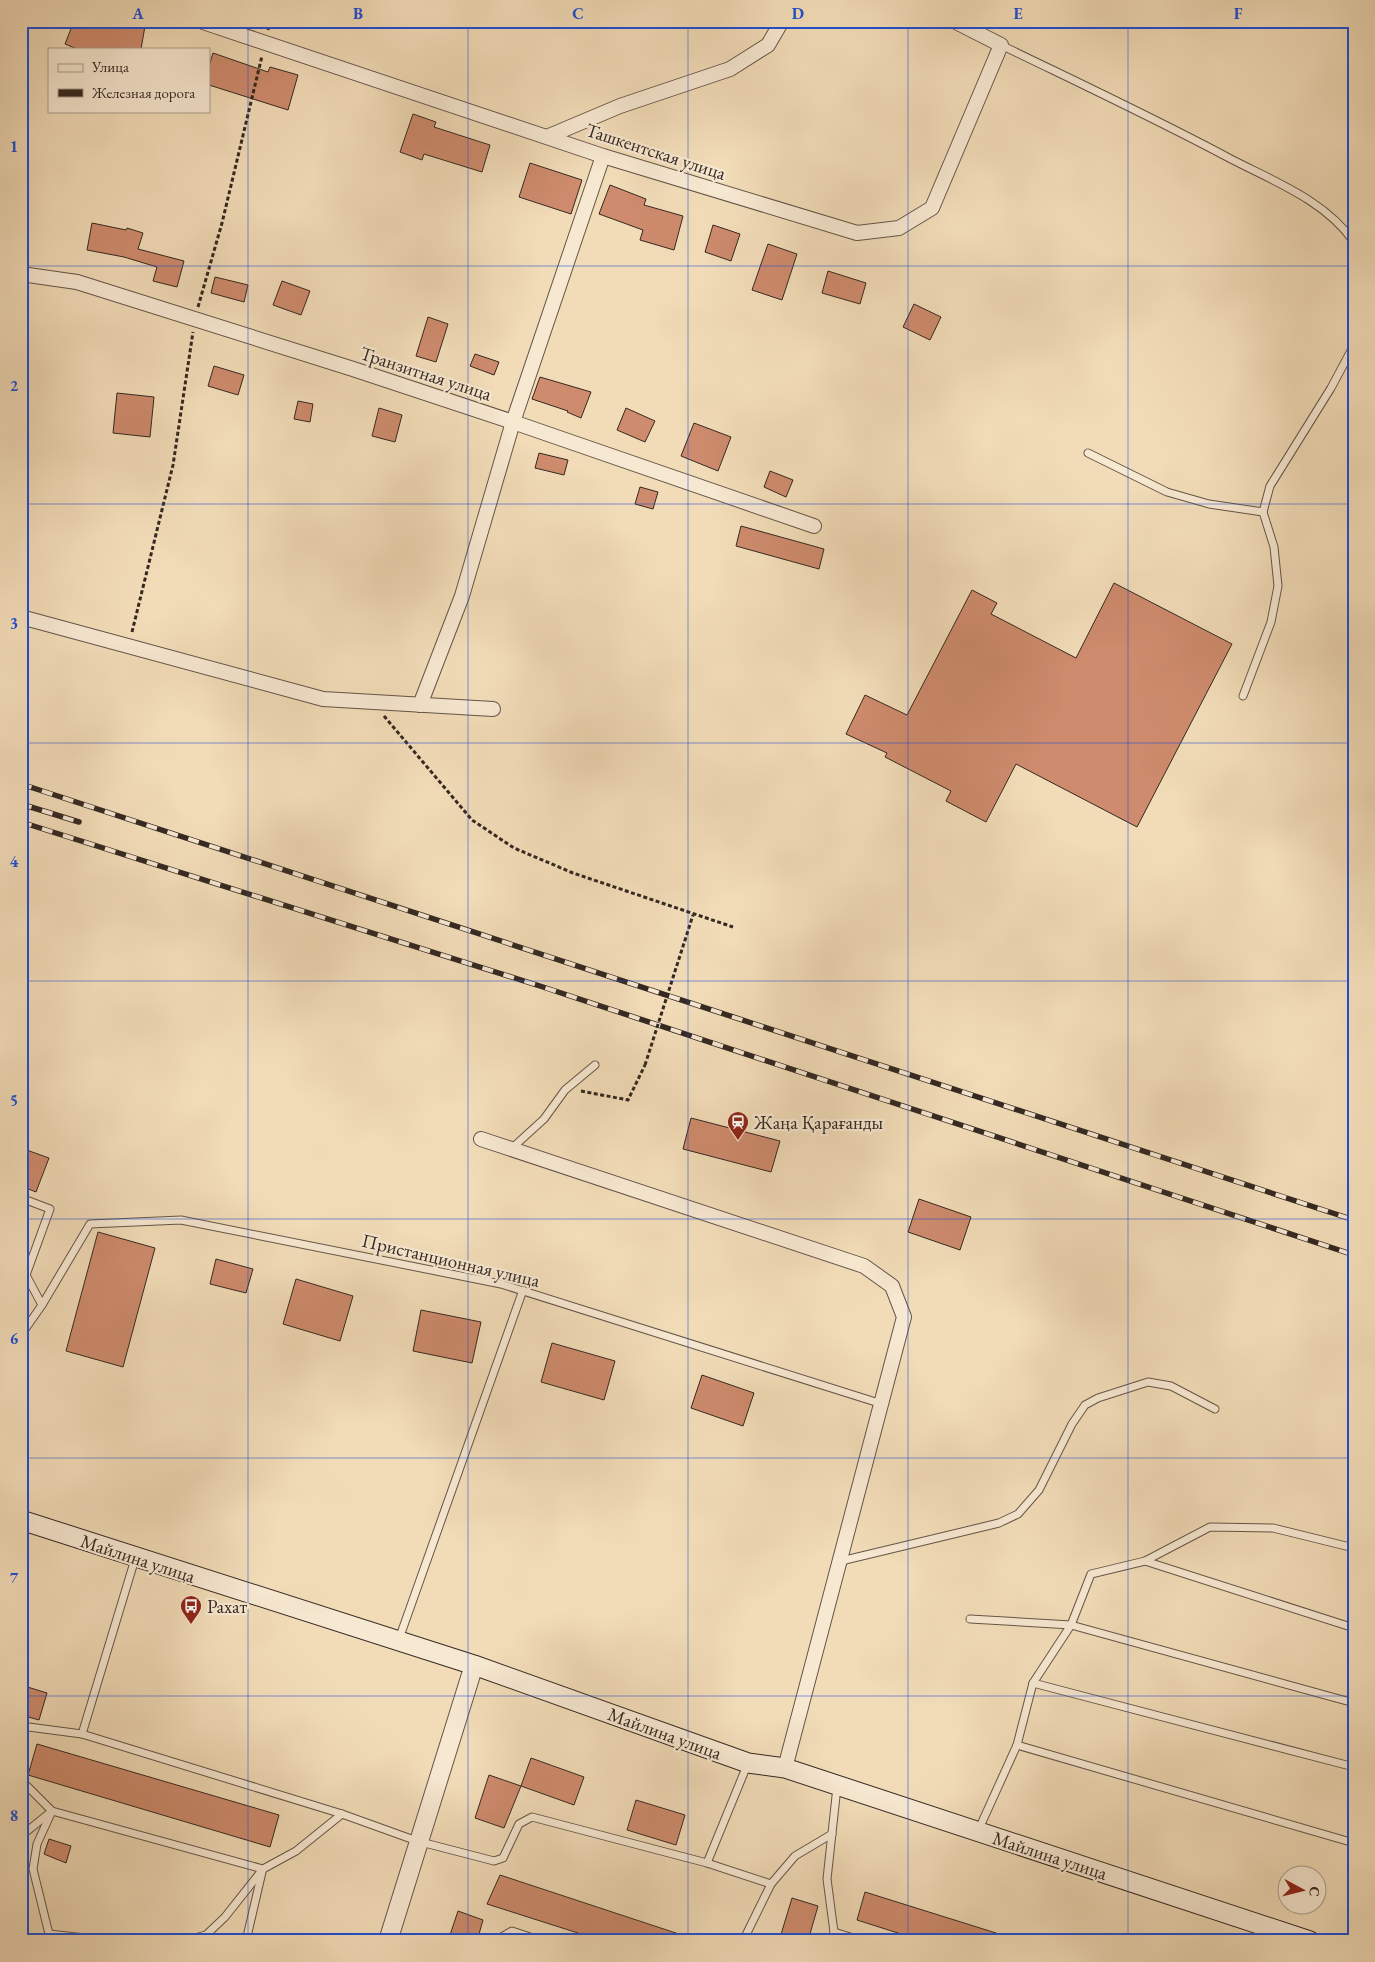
<svg xmlns="http://www.w3.org/2000/svg" width="1375" height="1962" viewBox="0 0 1375 1962" font-family="'EB Garamond',serif">
<style>
.building{fill:#ce8b6d;stroke:#342821}
.lines{fill:none;stroke-linecap:round;stroke-linejoin:round}
.service-casing{stroke:#645547;stroke-width:9}
.minor-casing{stroke:#645547;stroke-width:16}
.tertiary-casing{stroke:#645547;stroke-width:20}
.secondary-casing{stroke:#342821;stroke-width:21}
.path{stroke:#342821;stroke-width:3;stroke-dasharray:4 2.5;stroke-linecap:butt}
.service{stroke:#f7e8d1;stroke-width:7}
.minor{stroke:#f7e8d1;stroke-width:14}
.tertiary{stroke:#f7e8d1;stroke-width:18}
.secondary{stroke:#f7e8d1;stroke-width:19}
.rail-casing{stroke:#342821;stroke-width:5.5}
.rail{stroke:#f7e8d1;stroke-width:4;stroke-dasharray:11;stroke-linecap:butt}
.path-bridge{stroke:#342821;stroke-width:3;stroke-dasharray:4 2.5;stroke-linecap:butt}
.grid{fill:none;stroke:#1d4ed8;stroke-width:1;stroke-opacity:0.55}
.labels{text-anchor:middle;stroke-width:4.5;stroke-linejoin:round;paint-order:stroke}
.street-label{font-size:19px;fill:#342821;stroke:#f7e8d1}
.poi-label{font-size:19px;fill:#342821;stroke:#f7e8d1;text-anchor:start}
.neatline{fill:none;stroke:#1d4ed8;stroke-width:2}
.grid-label{font-size:16px;text-anchor:middle;font-weight:bold;fill:#1d4ed8}
</style>
<rect width="100%" height="100%" fill="#f2dcb8"/>
<filter id="stains"><feTurbulence type="fractalNoise" baseFrequency=".004" numOctaves="4"/><feColorMatrix values="0 0 0 0 .2 0 0 0 0 .09 0 0 0 0 .02 0 0 0 .5 -.17"/></filter>
<radialGradient id="worn" r=".72"><stop offset=".6" stop-color="#630" stop-opacity="0"/><stop offset="1" stop-color="#630" stop-opacity=".3"/></radialGradient>
<g class="building">
<polygon points="74,21 118,21 145,26 141,49 77,49 65,44"/>
<polygon points="213,53 268,72 270,67 298,75 288,110 209,85 209,66"/>
<polygon points="413,114 436,122 434,127 490,145 482,172 424,154 422,160 400,152"/>
<polygon points="530,163 582,180 571,214 519,197"/>
<polygon points="610,185 646,199 644,205 683,216 674,250 640,240 643,230 599,214"/>
<polygon points="92,223 126,230 127,228 143,233 138,249 184,261 177,287 153,281 157,267 124,257 87,250"/>
<polygon points="713,225 740,234 731,261 705,252"/>
<polygon points="768,244 797,254 782,300 752,290"/>
<polygon points="828,271 866,283 860,304 822,293"/>
<polygon points="215,277 248,285 244,302 211,293"/>
<polygon points="282,281 310,291 301,315 273,305"/>
<polygon points="914,304 941,317 930,340 903,327"/>
<polygon points="428,317 448,324 436,362 416,356"/>
<polygon points="475,354 499,362 494,375 470,366"/>
<polygon points="214,366 244,375 238,395 208,386"/>
<polygon points="540,377 591,392 581,418 567,412 568,411 532,399"/>
<polygon points="117,393 154,397 150,437 113,433"/>
<polygon points="298,401 313,404 310,422 294,419"/>
<polygon points="379,408 402,415 395,442 372,436"/>
<polygon points="626,408 655,421 645,442 617,430"/>
<polygon points="694,423 731,437 718,471 681,456"/>
<polygon points="539,453 568,460 564,475 535,468"/>
<polygon points="770,471 793,480 786,497 764,487"/>
<polygon points="640,487 658,492 653,509 635,504"/>
<polygon points="741,526 824,549 819,569 736,546"/>
<polygon points="1114,583 1232,644 1137,827 1016,764 986,822 946,801 951,791 885,757 887,753 846,734 865,695 907,715 972,590 997,603 991,614 1076,658"/>
<polygon points="691,1118 780,1141 771,1172 683,1149"/>
<polygon points="21,1148 49,1158 36,1192 21,1186"/>
<polygon points="919,1199 971,1217 960,1250 908,1232"/>
<polygon points="98,1232 155,1248 123,1367 66,1351"/>
<polygon points="216,1259 253,1269 246,1293 210,1284"/>
<polygon points="296,1279 353,1296 340,1341 283,1324"/>
<polygon points="421,1310 481,1322 472,1363 413,1351"/>
<polygon points="552,1343 615,1361 604,1400 541,1382"/>
<polygon points="702,1375 754,1393 743,1426 691,1408"/>
<polygon points="21,1685 47,1693 39,1720 21,1715"/>
<polygon points="37,1744 279,1815 270,1847 28,1775"/>
<polygon points="531,1758 584,1777 574,1805 521,1786"/>
<polygon points="489,1775 521,1786 504,1828 475,1818"/>
<polygon points="636,1800 685,1815 676,1845 627,1830"/>
<polygon points="49,1839 71,1846 66,1863 44,1854"/>
<polygon points="500,1875 691,1938 691,1941 603,1941 487,1904"/>
<polygon points="865,1892 1012,1938 1011,1941 923,1941 857,1920"/>
<polygon points="792,1898 818,1906 808,1941 779,1941"/>
<polygon points="458,1911 483,1920 477,1941 448,1941"/>
</g>
<g class="lines">
<g class="service-casing">
<g id="service">
<path d="M1001,45C1077,82 1154,118 1229,158C1273,181 1325,200 1354,242"/>
<polyline points="1088,453 1167,492 1209,504 1263,512"/>
<polyline points="1243,696 1271,622 1278,586 1274,547 1263,512 1270,486 1331,388 1354,345"/>
<polyline points="511,1149 544,1119 565,1090 595,1065"/>
<polyline points="21,1198 50,1209 26,1275"/>
<polyline points="23,1274 26,1275 42,1305"/>
<polyline points="21,1335 42,1305 90,1224 181,1220 501,1284 882,1404"/>
<polyline points="135,1559 82,1734 342,1814 417,1841 494,1861 503,1858 519,1824 532,1817 707,1863 771,1884"/>
<polyline points="841,1561 999,1523 1018,1514 1039,1490 1072,1424 1085,1405 1098,1398 1148,1382 1171,1386 1215,1409"/>
<polyline points="1145,1561 1354,1628"/>
<polyline points="970,1619 1071,1625 1354,1703"/>
<polyline points="399,1639 523,1290"/>
<polyline points="1033,1683 1354,1767"/>
<polyline points="21,1726 82,1734"/>
<polyline points="21,1735 23,1726"/>
<polyline points="1017,1745 1354,1843"/>
<polyline points="21,1780 52,1811 37,1844 33,1869 49,1934 47,1941"/>
<polyline points="978,1831 1017,1745 1033,1683 1071,1625 1091,1574 1145,1561 1210,1527 1273,1528 1354,1548"/>
<polyline points="21,1836 52,1811 263,1869 296,1851 342,1814"/>
<polyline points="707,1863 748,1763"/>
<polyline points="834,1932 863,1941"/>
<polyline points="49,1934 112,1941"/>
<polyline points="183,1941 206,1935 225,1917 263,1869"/>
<polyline points="246,1941 262,1872"/>
<polyline points="495,1941 512,1931 542,1941"/>
<polyline points="743,1941 771,1884 795,1856 832,1834"/>
<polyline points="832,1941 834,1932 827,1879 837,1787"/>
</g>
</g>
<g class="minor-casing">
<g id="minor">
<polyline points="200,21 603,156 857,233 899,228 932,208 1001,45 954,21"/>
<polyline points="549,136 620,106 730,69 768,45 782,21"/>
<polyline points="21,274 77,282 353,369 513,422 814,526"/>
<polyline points="21,617 323,699 493,709"/>
<polyline points="420,705 462,596 513,422 603,156"/>
<polyline points="481,1139 864,1266 892,1286 904,1317 785,1768"/>
</g>
</g>
<g class="tertiary-casing">
<polyline id="tertiary" points="388,1941 474,1665"/>
</g>
<g class="secondary-casing">
<polyline id="secondary" points="21,1520 474,1665 748,1763 785,1768 1310,1941"/>
</g>
<g class="path">
<polyline points="268,30 270,21"/>
<polyline points="198,307 222,223 262,56"/>
<polyline points="132,632 173,465 193,332"/>
<polyline points="384,716 472,820 514,848 573,873 733,927"/>
<polyline points="581,1091 628,1100 645,1065"/>
</g>
<use href="#service" class="service"/>
<use href="#minor" class="minor"/>
<use href="#tertiary" class="tertiary"/>
<use href="#secondary" class="secondary"/>
<g class="rail-casing">
<g id="rail">
<polyline points="21,784 1354,1220"/>
<polyline points="21,804 79,822"/>
<polyline points="21,822 543,987 1354,1255"/>
</g>
</g>
<use href="#rail" class="rail"/>
<polyline class="path-bridge" points="645,1065 693,915"/>
</g>
<path class="grid" d="M248,21V1941M468,21V1941M688,21V1941M908,21V1941M1128,21V1941M21,266H1354M21,504H1354M21,743H1354M21,981H1354M21,1219H1354M21,1458H1354M21,1696H1354"/>
<defs>
<g id="station-pin" transform="scale(1.125)"><path d="M0 17L-7.5 6A9.5 9.5 0 1 1 7.5 6Z" fill="#8f2418" stroke="#f7e8d1"/><path d="M-3-6H3Q5-6 5-4V2Q5 4 3 4L4.5 6H3L1.5 4h-3L-3 6H-4.5L-3 4Q-5 4-5 2V-4Q-5-6-3-6ZM-3.5-4v3h7v-3ZM-3.5 1v1.5H-2V1ZM2 1v1.5H3.5V1Z" fill="#fff"/></g>
<g id="bus-pin" transform="scale(1.125)"><path d="M0 17L-7.5 6A9.5 9.5 0 1 1 7.5 6Z" fill="#8f2418" stroke="#f7e8d1"/><path d="M-5-6H5V4H4V6H2V4H-2V6H-4V4H-5ZM-3.5-4V0h7V-4ZM-3.5 1.2v1.5H-2V1.2ZM2 1.2v1.5H3.5V1.2Z" fill="#fff"/></g>
</defs>
<g fill-rule="evenodd">
<use href="#station-pin" x="738" y="1122"/>
<use href="#bus-pin" x="191" y="1606"/>
</g>
<g class="labels">
<g class="street-label">
<text transform="translate(656 151) rotate(18)" y="7">Ташкентская улица</text>
<text transform="translate(426 373) rotate(18)" y="7">Транзитная улица</text>
<text transform="translate(451 1260) rotate(13)" y="7">Пристанционная улица</text>
<text transform="translate(138 1558) rotate(18)" y="7">Майлина улица</text>
<text transform="translate(665 1733) rotate(20)" y="7">Майлина улица</text>
<text transform="translate(1050 1855) rotate(18)" y="7">Майлина улица</text>
</g>
<g class="poi-label">
<text x="754" y="1129">Жаңа Қарағанды</text>
<text x="207" y="1613">Рахат</text>
</g>
</g>
<rect width="1375" height="1962" fill="none" stroke="#f2dcb8" stroke-width="55"/>
<rect x="48" y="48" width="162" height="65" fill="#f7e8d1" stroke="#a99b8b"/>
<rect x="58" y="64" width="25" height="8" fill="#f7e8d1" stroke="#a99b8b"/>
<text x="92" y="72" font-size="15" fill="#342821">Улица</text>
<rect x="58" y="89" width="25" height="8" fill="#342821" stroke="#a99b8b"/>
<text x="92" y="98" font-size="15" fill="#342821">Железная дорога</text>
<g transform="translate(1302 1890) rotate(97)"><circle r="24" fill="#f7e8d1" stroke="#a99b8b"/>
<path d="M0-4L9 19L0 12L-9 19Z" fill="#8f2418"/>
<text y="-8" font-size="14" font-weight="bold" text-anchor="middle" fill="#342821">С</text>
</g>
<rect x="28" y="28" width="1320" height="1906" class="neatline"/>
<g class="grid-label">
<text x="138" y="19">A</text>
<text x="358" y="19">B</text>
<text x="578" y="19">C</text>
<text x="798" y="19">D</text>
<text x="1018" y="19">E</text>
<text x="1238" y="19">F</text>
<text x="14" y="152">1</text>
<text x="14" y="391">2</text>
<text x="14" y="629">3</text>
<text x="14" y="867">4</text>
<text x="14" y="1106">5</text>
<text x="14" y="1344">6</text>
<text x="14" y="1583">7</text>
<text x="14" y="1821">8</text>
</g>
<rect width="100%" height="100%" filter="url(#stains)"/>
<rect width="100%" height="100%" fill="url(#worn)"/>
</svg>
